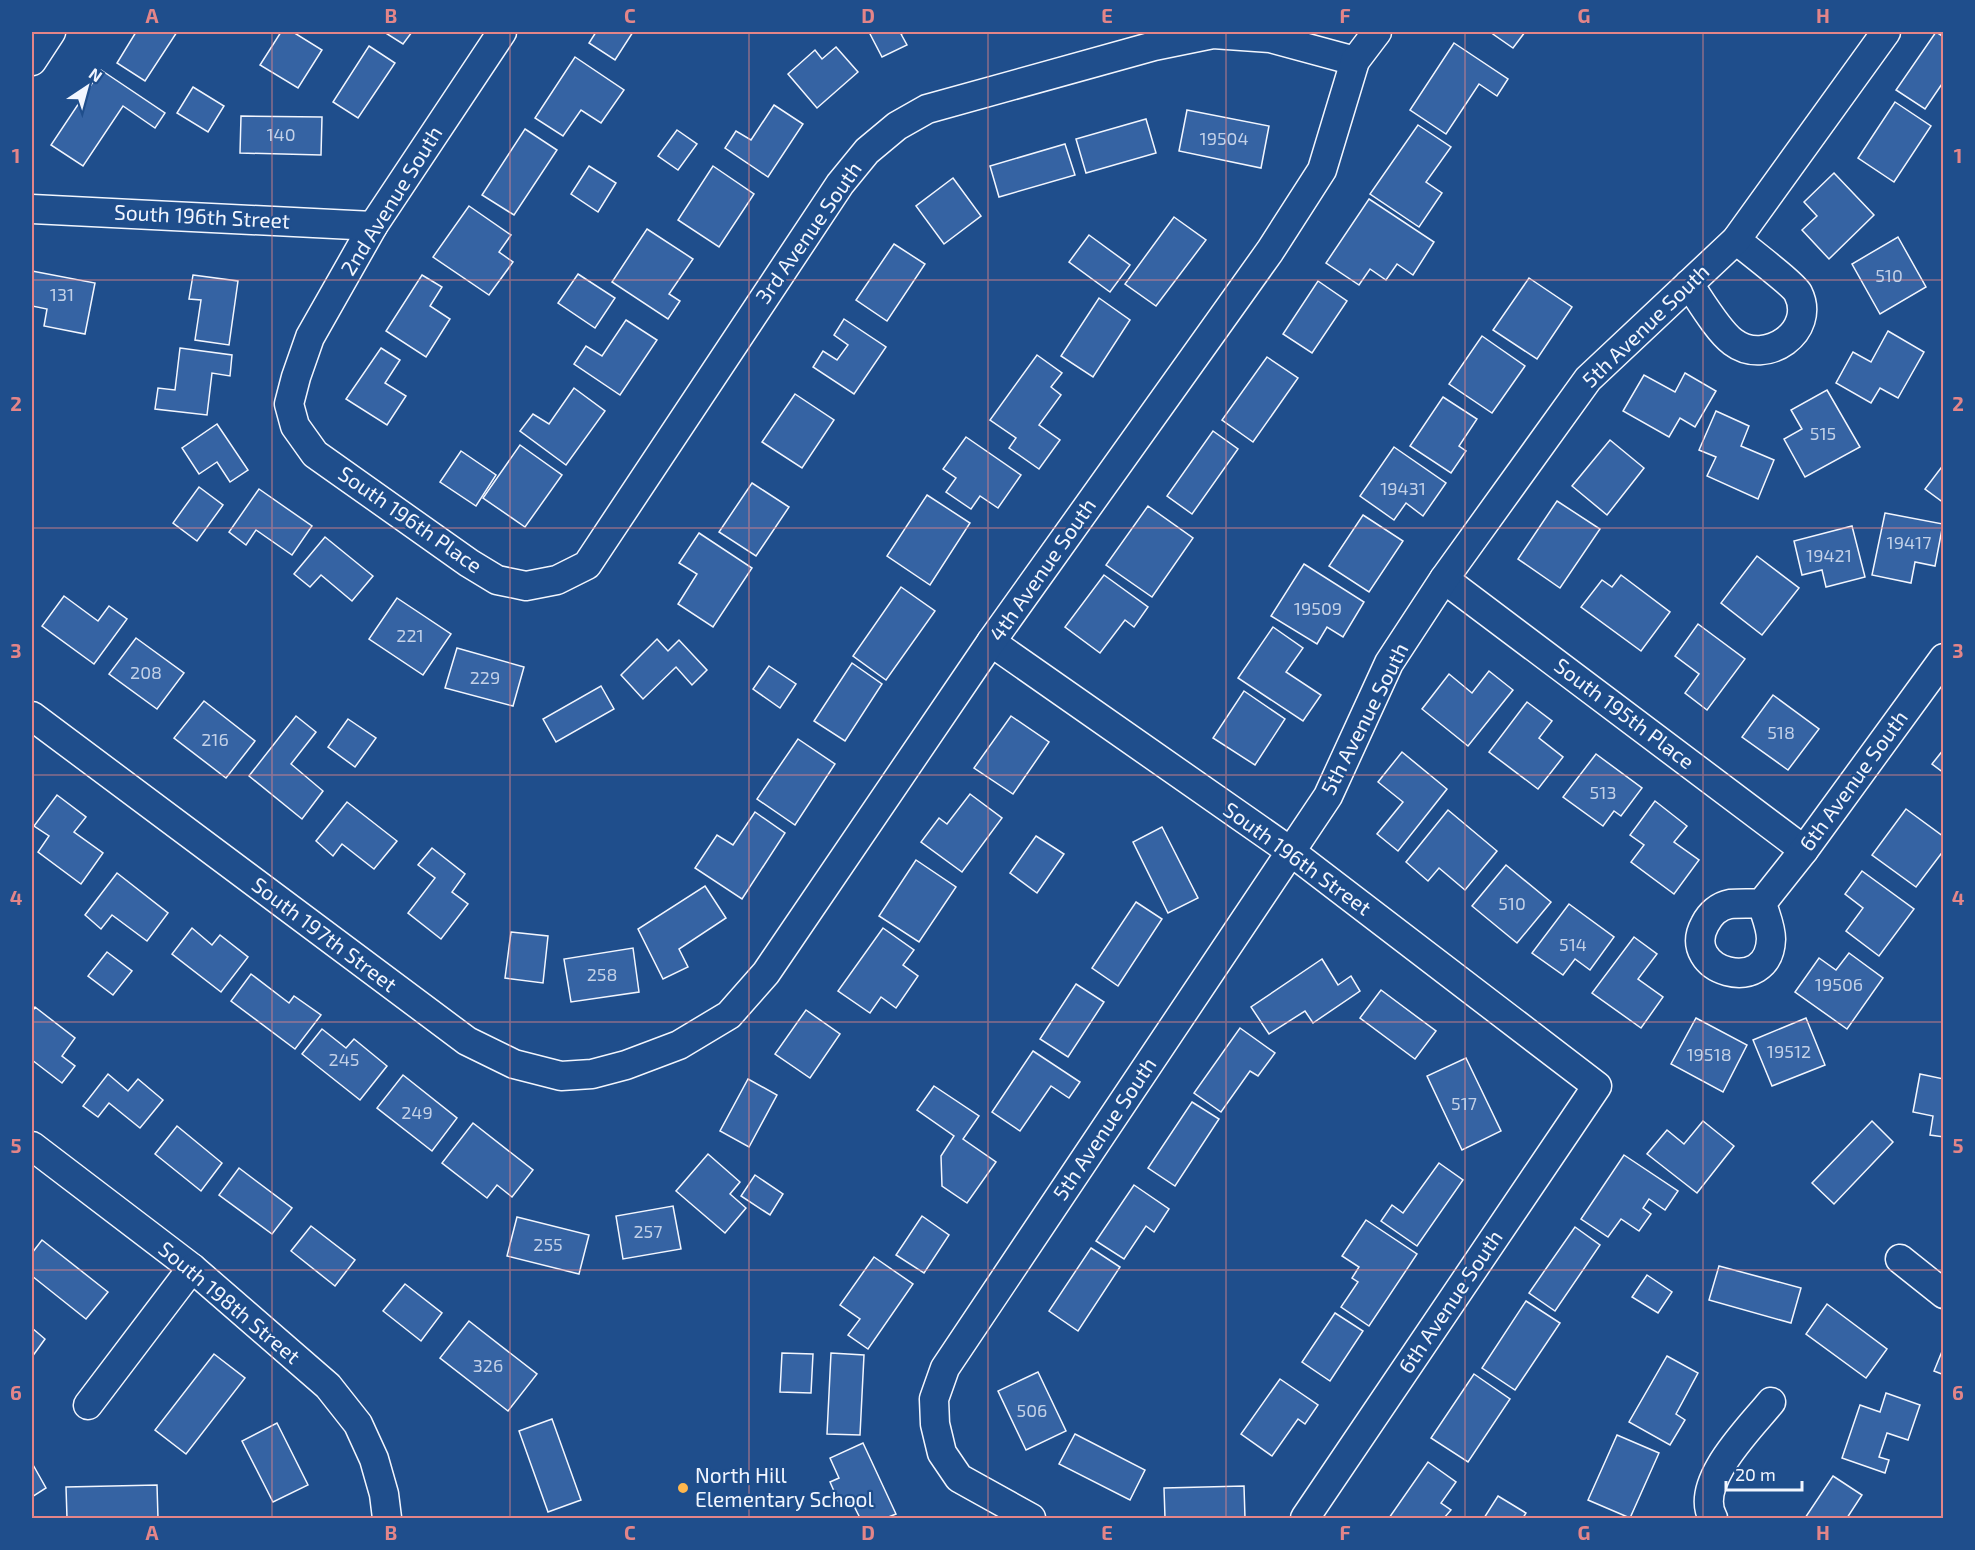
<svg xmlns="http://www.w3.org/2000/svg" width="1975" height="1550" viewBox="0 0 1975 1550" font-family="'Exo 2',sans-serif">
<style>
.building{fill:#3563a3;stroke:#f2f6ff;stroke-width:1.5}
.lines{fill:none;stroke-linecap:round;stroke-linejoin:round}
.minor-casing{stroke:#f2f6ff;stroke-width:31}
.minor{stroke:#1f4e8c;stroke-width:28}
.grid{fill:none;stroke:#e38589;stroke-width:1.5;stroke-opacity:0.55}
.poi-dot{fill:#ffb74d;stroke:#1f4e8c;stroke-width:2}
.labels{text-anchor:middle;stroke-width:4.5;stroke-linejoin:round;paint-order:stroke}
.number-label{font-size:18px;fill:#c3d1e8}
.street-label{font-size:21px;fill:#f2f6ff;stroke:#1f4e8c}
.poi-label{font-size:21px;fill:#f2f6ff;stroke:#1f4e8c;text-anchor:start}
.neatline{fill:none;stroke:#e38589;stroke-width:2}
.grid-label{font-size:20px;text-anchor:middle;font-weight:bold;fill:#e38589}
</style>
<rect width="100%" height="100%" fill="#1f4e8c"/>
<g class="building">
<polygon points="136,32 177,32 145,81 117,63"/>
<polygon points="281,32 293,32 322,50 298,88 260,65"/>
<polygon points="384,32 412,32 403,44"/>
<polygon points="596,32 633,32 615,60 589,43"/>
<polygon points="869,32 906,32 901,34 907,45 882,57"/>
<polygon points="1490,32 1525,32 1513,48"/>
<polygon points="1936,32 1944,37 1944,81 1925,109 1896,90"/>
<polygon points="1454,43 1508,79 1497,96 1479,84 1446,134 1410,110"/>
<polygon points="369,46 395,63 358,118 333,102"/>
<polygon points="836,47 858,72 817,108 788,74 815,50 822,59"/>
<polygon points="575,57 624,90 601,123 581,110 563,136 535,118"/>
<polygon points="101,70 165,113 155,128 123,106 83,166 51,145"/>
<polygon points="193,87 224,106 208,132 177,113"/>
<polygon points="1895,102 1931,126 1894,182 1858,158"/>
<polygon points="774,105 803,124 768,177 725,148 736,131 751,140"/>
<polygon points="1187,110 1269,126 1261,168 1179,151"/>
<polygon points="241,116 322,117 321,155 240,153"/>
<polygon points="1146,119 1156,153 1086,173 1076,139"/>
<polygon points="1418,125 1451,147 1426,182 1442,193 1419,227 1370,194"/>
<polygon points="525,129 557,150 514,215 482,195"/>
<polygon points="677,130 697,144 678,170 658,156"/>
<polygon points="1065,144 1075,175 999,197 990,166"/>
<polygon points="589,166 616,183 598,212 571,194"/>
<polygon points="713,166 754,194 719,247 678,220"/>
<polygon points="1834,173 1874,215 1829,259 1802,230 1817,216 1804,202"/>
<polygon points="953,178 981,216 944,244 916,206"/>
<polygon points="1369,199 1434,242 1413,275 1397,264 1386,280 1370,269 1359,285 1326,263"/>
<polygon points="469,206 511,235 499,252 513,262 489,295 433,257"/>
<polygon points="1174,217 1206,240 1156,306 1125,284"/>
<polygon points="647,229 693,259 669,294 680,301 668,319 612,282"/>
<polygon points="1089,235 1130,265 1110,292 1069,262"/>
<polygon points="1898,237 1926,287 1880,314 1852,264"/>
<polygon points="894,244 925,264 887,321 856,300"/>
<polygon points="32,271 95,283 85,334 44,326 47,309 32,306"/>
<polygon points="578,274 615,298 595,328 558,303"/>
<polygon points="193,275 238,281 229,345 195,340 201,300 189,299"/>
<polygon points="422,275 442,287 430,306 450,319 426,357 386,331"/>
<polygon points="1529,278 1572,307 1537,359 1493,330"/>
<polygon points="1318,281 1347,301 1312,353 1283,334"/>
<polygon points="1099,298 1130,320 1093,377 1061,356"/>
<polygon points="844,319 886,347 854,394 813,367 823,351 837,360 848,345 834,335"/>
<polygon points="626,320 657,340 620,395 574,364 586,346 602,356"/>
<polygon points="1888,331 1924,352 1898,398 1880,388 1871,403 1836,383 1853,352 1871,362"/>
<polygon points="1482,336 1525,366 1492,413 1449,384"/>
<polygon points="180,348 232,355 230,376 212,373 207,415 155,409 158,388 175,390"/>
<polygon points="381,348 400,360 385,383 406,396 387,425 346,399"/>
<polygon points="1037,355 1062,373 1051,387 1061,395 1039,425 1060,440 1039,469 1009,448 1016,438 990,420"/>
<polygon points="1267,357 1298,378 1253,442 1222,420"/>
<polygon points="1685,373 1716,391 1695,427 1680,418 1669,437 1623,411 1644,375 1675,392"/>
<polygon points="574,388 605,411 566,465 520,431 533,414 549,424"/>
<polygon points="1827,390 1860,447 1805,477 1784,439 1802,429 1791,410"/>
<polygon points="795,394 834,420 802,468 762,442"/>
<polygon points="1443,397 1477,419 1459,446 1466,451 1451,473 1410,446"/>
<polygon points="1716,411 1749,426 1741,446 1774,460 1758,499 1707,476 1716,457 1699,450"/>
<polygon points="217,424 248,470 230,482 217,462 199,474 182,448"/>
<polygon points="1213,431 1238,449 1192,514 1167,496"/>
<polygon points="966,437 1021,475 998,508 980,496 971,509 946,492 956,478 943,469"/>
<polygon points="1610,440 1644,468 1607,515 1572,486"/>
<polygon points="520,445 562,475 525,527 483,498"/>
<polygon points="1394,447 1446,483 1423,516 1406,503 1394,520 1360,496"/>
<polygon points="461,451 496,475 476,506 440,482"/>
<polygon points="1944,464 1944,503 1925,489"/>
<polygon points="752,483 789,507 756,556 719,532"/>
<polygon points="199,487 223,505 197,541 173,523"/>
<polygon points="259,489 312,526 292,555 256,530 246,545 229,532"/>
<polygon points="927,495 970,523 930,585 887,556"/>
<polygon points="1557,501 1600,529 1560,588 1518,559"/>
<polygon points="1148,506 1193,538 1152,597 1106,565"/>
<polygon points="1885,513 1943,524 1935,566 1915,562 1911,583 1872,575"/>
<polygon points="1363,515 1403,541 1369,592 1329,566"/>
<polygon points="1852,526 1865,577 1826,587 1822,570 1802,575 1794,541"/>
<polygon points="699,533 752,568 713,627 678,604 697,574 679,563"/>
<polygon points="325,537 373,576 352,601 321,575 310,587 294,574"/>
<polygon points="1757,556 1799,588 1762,635 1721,603"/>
<polygon points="1304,564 1364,602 1343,637 1327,627 1317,644 1271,616"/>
<polygon points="1104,575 1148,607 1134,627 1125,620 1100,653 1065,627"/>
<polygon points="1621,575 1670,612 1641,651 1581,607 1602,580 1612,587"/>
<polygon points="901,587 935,611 886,680 853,656"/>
<polygon points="64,596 98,621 109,606 127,619 94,664 42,626"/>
<polygon points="397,598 451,634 423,675 369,639"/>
<polygon points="1698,624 1745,659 1707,710 1685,693 1699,674 1675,656"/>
<polygon points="1273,627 1303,648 1286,672 1321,695 1303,721 1238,678"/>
<polygon points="136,638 184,673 157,709 109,674"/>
<polygon points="657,639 668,651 679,640 707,670 692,685 676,667 643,699 621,675"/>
<polygon points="457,648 524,667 513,706 445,688"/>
<polygon points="852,663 882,684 845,741 814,721"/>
<polygon points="769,666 796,684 780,708 753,689"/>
<polygon points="1489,671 1513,690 1468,746 1422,709 1449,674 1472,693"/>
<polygon points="601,686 614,709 556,742 543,719"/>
<polygon points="1244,691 1285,719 1255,765 1213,738"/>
<polygon points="1773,695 1819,729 1788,770 1742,737"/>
<polygon points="204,701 255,741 226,778 174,738"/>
<polygon points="1527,702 1552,721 1539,738 1563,757 1538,789 1489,752"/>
<polygon points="296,716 316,732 291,764 323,791 302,819 249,776"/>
<polygon points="1011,716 1049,742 1013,794 974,768"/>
<polygon points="348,719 376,738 355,767 328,747"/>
<polygon points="798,739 835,764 795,825 757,799"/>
<polygon points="1944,749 1944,773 1932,764"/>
<polygon points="1402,752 1447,789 1398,851 1377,834 1403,802 1378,782"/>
<polygon points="1596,754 1642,788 1621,816 1614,811 1603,826 1563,797"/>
<polygon points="970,794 1002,818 962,872 921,842 939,818 947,824"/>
<polygon points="57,795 86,817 74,832 103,853 81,884 38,852 49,836 34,826"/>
<polygon points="1655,801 1687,826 1674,842 1699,860 1674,894 1631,862 1644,845 1630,835"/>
<polygon points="347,802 397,841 374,869 342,844 333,856 316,841"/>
<polygon points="1906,809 1944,837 1944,850 1916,887 1872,855"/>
<polygon points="1448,810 1497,851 1465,890 1439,868 1428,881 1406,862"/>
<polygon points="755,812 785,833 742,899 695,868 717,835 733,845"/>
<polygon points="1162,827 1198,898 1168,913 1133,842"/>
<polygon points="1036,836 1064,854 1037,893 1010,873"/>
<polygon points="432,848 465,874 452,892 468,904 441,939 408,913 435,878 418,865"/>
<polygon points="916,860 956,887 919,942 879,916"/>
<polygon points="1506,865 1551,902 1517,943 1472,906"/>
<polygon points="1862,871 1914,909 1879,956 1846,931 1863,908 1845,894"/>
<polygon points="117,873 168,913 147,941 112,915 101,929 85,915"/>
<polygon points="705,886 726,918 679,949 688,967 663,979 638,929"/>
<polygon points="1136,902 1162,919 1118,986 1092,968"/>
<polygon points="1569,904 1614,937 1590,970 1575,959 1563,975 1532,953"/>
<polygon points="192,928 212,945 220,935 248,957 221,992 172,954"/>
<polygon points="883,928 914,950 903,965 918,976 896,1008 881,997 870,1013 838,991"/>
<polygon points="511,932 548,936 543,983 505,978"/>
<polygon points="1634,937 1657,954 1638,979 1663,997 1641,1028 1592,993"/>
<polygon points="633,948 639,992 571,1002 564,959"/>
<polygon points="107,952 132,971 113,995 88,976"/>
<polygon points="1849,953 1883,978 1847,1029 1795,992 1819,958 1836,970"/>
<polygon points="1322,959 1338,985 1351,976 1360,991 1313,1023 1305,1011 1269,1034 1251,1007"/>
<polygon points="251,974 289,1003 294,996 321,1015 295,1049 231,1001"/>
<polygon points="1076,984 1104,1002 1068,1057 1040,1039"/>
<polygon points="1381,990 1436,1031 1415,1059 1360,1018"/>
<polygon points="35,1007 75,1038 62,1056 75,1066 62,1083 32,1060 32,1012"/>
<polygon points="806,1010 840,1034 810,1078 775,1054"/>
<polygon points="1696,1018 1747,1045 1723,1092 1671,1064"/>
<polygon points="1806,1018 1825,1065 1772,1086 1753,1040"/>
<polygon points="1240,1028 1275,1053 1258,1076 1250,1071 1221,1112 1194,1093"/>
<polygon points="322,1029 346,1048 354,1039 387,1066 360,1100 302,1054"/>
<polygon points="1033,1051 1080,1082 1069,1098 1051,1086 1020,1131 992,1112"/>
<polygon points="1466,1058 1501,1131 1462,1150 1427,1076"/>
<polygon points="108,1074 128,1091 138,1079 163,1100 140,1128 109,1103 98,1117 83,1106"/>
<polygon points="1920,1074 1944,1079 1944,1137 1930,1135 1933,1116 1913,1112"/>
<polygon points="403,1075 457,1118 432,1151 377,1108"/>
<polygon points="748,1079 777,1095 749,1147 720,1131"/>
<polygon points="934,1086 979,1116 963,1139 996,1162 967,1203 942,1186 941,1156 954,1136 917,1110"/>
<polygon points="1192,1102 1219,1119 1175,1186 1148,1168"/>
<polygon points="1703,1121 1734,1146 1697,1193 1647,1154 1667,1130 1684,1144"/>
<polygon points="1872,1121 1893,1142 1834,1204 1812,1183"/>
<polygon points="473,1123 533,1170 512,1197 497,1185 487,1198 442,1163"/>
<polygon points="177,1126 222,1163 201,1191 155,1154"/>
<polygon points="708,1154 740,1182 730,1194 746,1208 725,1233 676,1191"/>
<polygon points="1624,1155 1678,1191 1665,1210 1649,1199 1643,1208 1651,1214 1639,1231 1621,1219 1608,1237 1581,1219"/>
<polygon points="1439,1163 1463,1180 1417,1246 1381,1221 1392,1205 1403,1213"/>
<polygon points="239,1168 292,1208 272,1234 219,1195"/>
<polygon points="755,1175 783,1194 770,1215 741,1196"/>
<polygon points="1134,1185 1169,1209 1154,1232 1146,1226 1124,1259 1096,1241"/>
<polygon points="673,1206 681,1249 623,1259 616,1216"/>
<polygon points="922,1216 949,1235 924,1273 896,1255"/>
<polygon points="517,1217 589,1235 579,1274 507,1256"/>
<polygon points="1366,1220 1417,1254 1369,1326 1341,1307 1358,1282 1352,1278 1359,1267 1342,1256"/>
<polygon points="311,1226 355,1260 335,1286 291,1251"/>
<polygon points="1575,1227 1600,1245 1555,1311 1529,1293"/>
<polygon points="42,1240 108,1292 86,1319 32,1276 32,1253"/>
<polygon points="1091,1248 1120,1267 1078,1331 1049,1311"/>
<polygon points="874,1257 913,1284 868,1349 848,1335 860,1319 840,1305"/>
<polygon points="1719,1266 1801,1288 1791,1323 1709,1300"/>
<polygon points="1647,1275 1672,1292 1658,1313 1632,1297"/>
<polygon points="405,1284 442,1313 421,1341 383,1311"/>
<polygon points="1526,1301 1560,1323 1515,1390 1482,1368"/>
<polygon points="1827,1304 1887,1349 1866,1378 1806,1334"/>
<polygon points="1335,1313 1363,1331 1330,1381 1302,1362"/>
<polygon points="469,1321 537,1374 508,1411 440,1358"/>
<polygon points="32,1328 45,1339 32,1357"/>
<polygon points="1943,1349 1944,1349 1944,1375 1934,1371"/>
<polygon points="782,1353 813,1354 811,1393 780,1392"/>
<polygon points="831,1353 864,1355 860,1435 827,1434"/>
<polygon points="214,1354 245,1378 186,1454 155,1430"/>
<polygon points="1667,1356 1698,1373 1676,1414 1685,1420 1670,1445 1629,1422"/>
<polygon points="1038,1372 1066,1431 1026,1450 998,1391"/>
<polygon points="1474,1374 1510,1399 1468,1462 1431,1438"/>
<polygon points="1280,1379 1318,1405 1305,1424 1298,1419 1272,1456 1241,1434"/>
<polygon points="1886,1393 1920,1405 1908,1440 1887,1433 1879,1457 1889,1460 1885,1473 1842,1458 1860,1405 1880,1412"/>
<polygon points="552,1419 581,1500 548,1512 519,1431"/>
<polygon points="277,1423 308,1485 273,1502 242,1441"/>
<polygon points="1075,1434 1145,1470 1130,1500 1059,1464"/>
<polygon points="1617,1435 1659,1453 1630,1518 1588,1500"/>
<polygon points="863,1443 896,1514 886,1518 860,1518 852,1502 841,1507 830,1482 839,1478 830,1458"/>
<polygon points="1428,1462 1456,1482 1441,1503 1451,1510 1444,1518 1389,1518"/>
<polygon points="32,1463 46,1488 32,1497"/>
<polygon points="1833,1476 1862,1495 1847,1518 1805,1518"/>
<polygon points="157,1485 158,1518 67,1518 66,1487"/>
<polygon points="1244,1486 1245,1518 1165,1518 1164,1488"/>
<polygon points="1498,1496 1526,1513 1523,1518 1484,1518"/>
</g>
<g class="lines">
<g class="minor-casing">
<g id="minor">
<polyline points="502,32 373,226 310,337 296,377 289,404 295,426 315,454 469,563 497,580 526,586 557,580 587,565 840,184 867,151 897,126 927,109 1154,46 1213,34 1270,38 1355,61"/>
<polyline points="32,61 51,32"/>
<polyline points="32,209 373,226"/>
<path d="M1689,284C1700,300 1718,331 1733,342C1766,367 1817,331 1798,293C1794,285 1747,249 1736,240"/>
<polyline points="1444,579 1804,850"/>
<polyline points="991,642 1290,851 1597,1086 1305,1518"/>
<polyline points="32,716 467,1041 514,1064 561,1076 592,1074 626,1065 679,1045 729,1015 766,973 991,642 1270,251 1322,170 1355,61 1377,32"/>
<path d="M1762,903C1765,914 1771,927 1771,939C1769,998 1679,971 1705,924C1710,914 1719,906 1730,904C1740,903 1752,904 1762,903L1804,850L1944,658"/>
<polyline points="32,1146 192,1268 328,1386 358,1424 374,1459 384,1494 387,1518"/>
<polyline points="1900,1259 1944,1294"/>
<polyline points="88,1405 192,1268"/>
<polyline points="1031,1518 959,1478 942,1453 935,1424 934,1399 945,1368 1328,796 1389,663 1444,579 1588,379 1736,240 1886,32"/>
<path d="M1713,1518C1693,1483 1750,1428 1771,1402"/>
</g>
</g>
<use href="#minor" class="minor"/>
</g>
<path class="grid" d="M272,32V1518M510,32V1518M749,32V1518M988,32V1518M1226,32V1518M1465,32V1518M1703,32V1518M32,280H1944M32,528H1944M32,775H1944M32,1022H1944M32,1270H1944"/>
<circle class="poi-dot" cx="683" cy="1488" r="6"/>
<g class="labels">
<g class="number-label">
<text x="281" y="141">140</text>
<text x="1224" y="145">19504</text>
<text x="1889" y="282">510</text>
<text x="62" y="301">131</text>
<text x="1823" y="440">515</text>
<text x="1403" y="495">19431</text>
<text x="1909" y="549">19417</text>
<text x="1829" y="562">19421</text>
<text x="1318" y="615">19509</text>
<text x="410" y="642">221</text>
<text x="146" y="679">208</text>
<text x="485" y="684">229</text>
<text x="1781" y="739">518</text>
<text x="215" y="746">216</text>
<text x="1603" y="799">513</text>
<text x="1512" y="910">510</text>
<text x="1573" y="951">514</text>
<text x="602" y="981">258</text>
<text x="1839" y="991">19506</text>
<text x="1789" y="1058">19512</text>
<text x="1709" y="1061">19518</text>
<text x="344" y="1066">245</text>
<text x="1464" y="1110">517</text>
<text x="417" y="1119">249</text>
<text x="648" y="1238">257</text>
<text x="548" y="1251">255</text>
<text x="488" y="1372">326</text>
<text x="1032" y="1417">506</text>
</g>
<g class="street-label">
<text transform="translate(392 201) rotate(-58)" y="7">2nd Avenue South</text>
<text transform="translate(202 217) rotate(3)" y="7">South 196th Street</text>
<text transform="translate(809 233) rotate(-55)" y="7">3rd Avenue South</text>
<text transform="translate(1646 326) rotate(-44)" y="7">5th Avenue South</text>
<text transform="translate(410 520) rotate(35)" y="7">South 196th Place</text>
<text transform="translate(1043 570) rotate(-55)" y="7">4th Avenue South</text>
<text transform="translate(1624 714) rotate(37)" y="7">South 195th Place</text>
<text transform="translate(1365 719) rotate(-63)" y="7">5th Avenue South</text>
<text transform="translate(1854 781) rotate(-54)" y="7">6th Avenue South</text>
<text transform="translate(1297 859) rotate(36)" y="7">South 196th Street</text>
<text transform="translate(324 935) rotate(37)" y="7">South 197th Street</text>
<text transform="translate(1105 1129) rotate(-56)" y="7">5th Avenue South</text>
<text transform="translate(1451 1302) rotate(-56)" y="7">6th Avenue South</text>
<text transform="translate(229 1303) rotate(40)" y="7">South 198th Street</text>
</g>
<g class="poi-label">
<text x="695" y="1483">North Hill<tspan x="695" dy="24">Elementary School</tspan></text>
</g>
</g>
<rect width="1975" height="1550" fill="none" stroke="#1f4e8c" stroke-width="66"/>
<g transform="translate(87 87) rotate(36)" stroke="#1f4e8c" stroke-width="4.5" paint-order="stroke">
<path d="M0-4.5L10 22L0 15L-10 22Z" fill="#f2f6ff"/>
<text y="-9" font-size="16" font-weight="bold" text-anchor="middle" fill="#f2f6ff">N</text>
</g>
<path d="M1726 1481v9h76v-9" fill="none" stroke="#f2f6ff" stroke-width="3"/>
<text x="1735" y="1481" font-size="18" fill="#f2f6ff" stroke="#1f4e8c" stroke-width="4.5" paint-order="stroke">20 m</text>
<rect x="33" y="33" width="1909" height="1484" class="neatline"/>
<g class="grid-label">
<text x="152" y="23">A</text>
<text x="391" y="23">B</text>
<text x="630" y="23">C</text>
<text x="868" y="23">D</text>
<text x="1107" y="23">E</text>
<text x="1345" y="23">F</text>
<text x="1584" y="23">G</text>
<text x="1823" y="23">H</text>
<text x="16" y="163">1</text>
<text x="1958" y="163">1</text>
<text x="16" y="411">2</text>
<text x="1958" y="411">2</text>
<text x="16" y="658">3</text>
<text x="1958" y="658">3</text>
<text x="16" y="905">4</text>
<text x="1958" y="905">4</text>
<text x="16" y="1153">5</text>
<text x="1958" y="1153">5</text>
<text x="16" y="1400">6</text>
<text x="1958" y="1400">6</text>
<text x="152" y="1540">A</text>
<text x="391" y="1540">B</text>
<text x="630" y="1540">C</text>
<text x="868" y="1540">D</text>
<text x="1107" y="1540">E</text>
<text x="1345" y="1540">F</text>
<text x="1584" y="1540">G</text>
<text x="1823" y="1540">H</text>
</g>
</svg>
